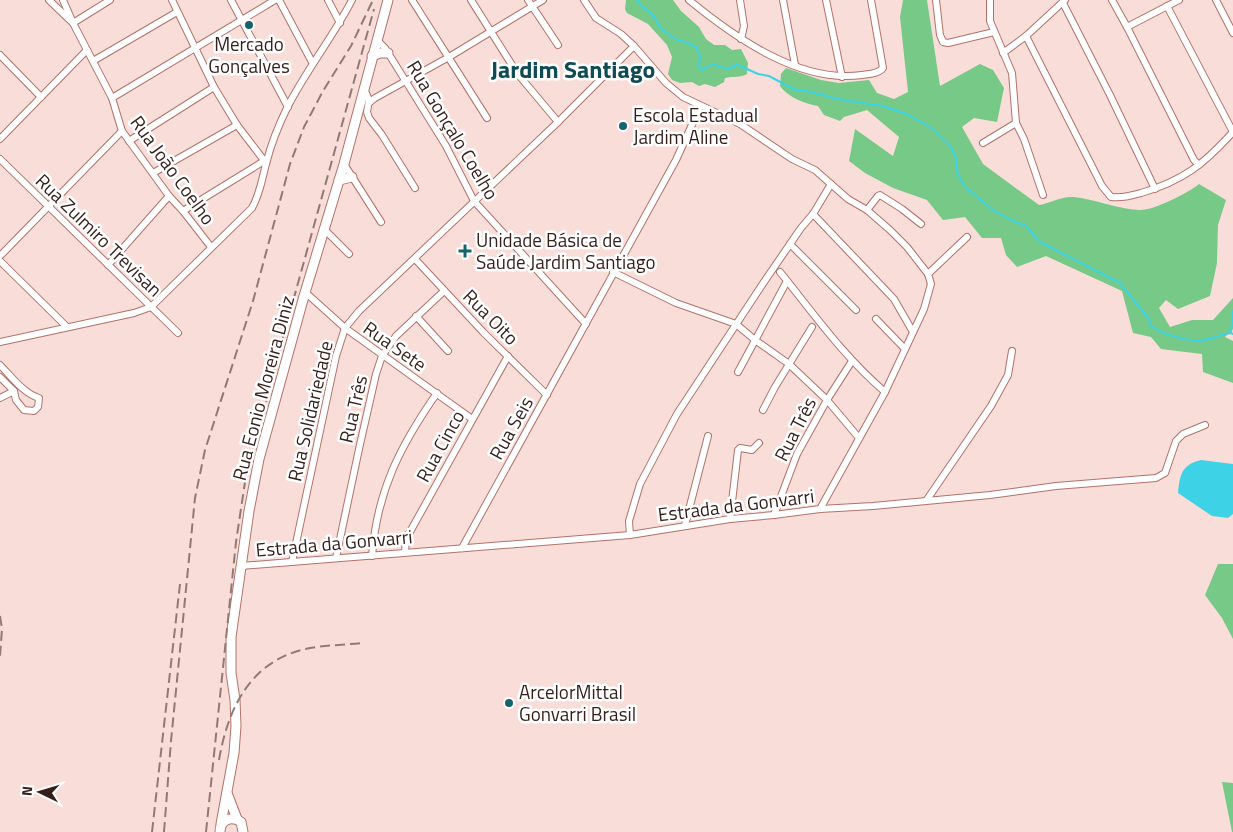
<svg xmlns="http://www.w3.org/2000/svg" width="1233" height="832" viewBox="0 0 1233 832" font-family="'Titillium Web',sans-serif">
<style>
.forest{fill:#77c987}
.water{fill:#3ed2e7}
.lines{fill:none;stroke-linecap:round;stroke-linejoin:round}
.stream{stroke:#3ed2e7;stroke-width:2}
.minor-casing{stroke:#b0736a;stroke-width:8}
.secondary-casing{stroke:#b0736a;stroke-width:11}
.minor{stroke:#fff;stroke-width:6}
.secondary{stroke:#fff;stroke-width:9}
.rail{stroke:#937975;stroke-width:2;stroke-dasharray:10 5;stroke-linecap:butt}
.poi-dot{fill:#17636e;stroke:#fff;stroke-width:2}
.labels{text-anchor:middle;stroke-width:5;stroke-linejoin:round;paint-order:stroke}
.poi-label{font-size:19px;fill:#361e1a;stroke:#fff;text-anchor:start}
.street-label{font-size:19px;fill:#361e1a;stroke:#fff}
.district-label{font-size:24px;font-weight:bold;fill:#0f4b54;stroke:#fff}
</style>
<rect width="100%" height="100%" fill="#f9ddd8"/>
<g class="forest">
<path d="M626,0H673L681,11L699,27L706,39L714,45H725L732,50L741,49L748,63L747,74C740,78 733,76 725,78L724,82L715,87L705,84L699,86L692,82L680,83L672,80L668,74L672,57L667,45L648,24L627,13L625,9Z"/>
<path d="M903,0H927L940,86L980,64L993,70L1004,88L997,122L974,118L962,127L983,164L1039,205C1050,203 1063,196 1073,197C1095,199 1117,209 1139,210C1153,211 1188,193 1199,184L1226,200L1218,225L1217,263L1210,296L1178,309L1166,300L1159,308L1170,327L1192,320H1213L1233,298V329L1225,337L1233,341V383L1203,372L1202,354L1161,349L1151,337L1133,333L1122,291L1046,256L1017,267L1006,255L1001,238H982L965,217L943,220L927,200L893,188L865,173L849,161L855,129L893,156L899,137L867,110L844,117L840,121L824,115L818,106C805,104 788,97 780,86L781,74L786,68L821,80L839,83L869,80L877,93L894,99L908,92L900,17Z"/>
<polygon points="1218,564 1233,564 1233,639 1222,618 1205,595"/>
<polygon points="1222,782 1233,783 1233,832 1232,832"/>
</g>
<path class="water" d="M1201,460L1233,464V514L1228,518L1212,516L1178,493C1180,475 1181,465 1201,460Z"/>
<g class="lines">
<g class="stream">
<path d="M637,0L643,8L648,10L655,18L660,28L677,40L686,42L696,47L700,56L699,67L702,70C720,56 723,77 736,64L758,74L769,76L797,91H807L843,100L883,106L909,115L933,129L951,147L957,160V172L964,186L993,210L1011,220L1026,226L1040,242L1120,283L1149,319L1150,325C1161,334 1187,342 1203,340C1213,339 1221,334 1231,333"/>
<polyline points="1233,311 1231,333 1233,334"/>
</g>
<g class="minor-casing">
<g id="minor">
<polyline points="49,0 73,23 110,0"/>
<polyline points="63,0 73,23 112,98 122,131 169,196 183,211 211,247"/>
<polyline points="172,0 214,87 237,125 266,163"/>
<polyline points="231,0 288,107"/>
<polyline points="279,0 312,62"/>
<polyline points="328,0 340,23"/>
<polyline points="412,0 487,118"/>
<polyline points="471,0 517,73 558,122"/>
<polyline points="528,0 558,45"/>
<polyline points="584,0 596,18 621,34 634,46 666,83 683,97 740,124 792,159 815,170 848,199 867,210 890,230 907,247 928,274"/>
<path d="M689,0C734,37 800,84 862,75C869,74 878,74 883,68L871,0"/>
<polyline points="740,0 744,26 741,39"/>
<polyline points="783,0 795,65"/>
<polyline points="826,0 842,77"/>
<polyline points="936,0 940,35 943,42 948,43 994,32"/>
<polyline points="990,0 990,21 1012,73 1016,123 1024,139 1043,195"/>
<polyline points="1112,0 1127,27 1194,160 1199,165"/>
<polyline points="1216,0 1233,33"/>
<polyline points="1063,3 1110,95 1155,189"/>
<polyline points="1167,6 1233,132"/>
<polyline points="1127,27 1179,0"/>
<path d="M1026,36L1102,186L1111,197C1123,198 1130,196 1141,193C1183,181 1204,164 1233,132"/>
<polyline points="377,40 385,48 446,146 474,201 586,324"/>
<polyline points="1003,53 1026,36 1065,0"/>
<polyline points="0,55 41,97"/>
<polyline points="93,61 177,12"/>
<polyline points="364,89 369,100 367,112 369,118 382,135 415,188"/>
<polyline points="112,98 275,0"/>
<polyline points="369,103 375,98 449,57 543,0"/>
<polyline points="0,139 87,50"/>
<polyline points="129,141 214,87"/>
<polyline points="983,143 1016,123"/>
<polyline points="0,159 178,333"/>
<polyline points="344,164 381,222"/>
<polyline points="153,173 237,125"/>
<polyline points="867,210 878,196 880,195 902,209 921,224"/>
<polyline points="183,211 264,161"/>
<polyline points="813,214 894,299 913,332"/>
<polyline points="324,229 349,254"/>
<polyline points="790,244 856,310"/>
<polyline points="0,256 122,131"/>
<polyline points="415,259 484,333 547,395"/>
<polyline points="0,261 67,327"/>
<polyline points="108,265 169,196"/>
<polyline points="613,272 676,303 736,324 755,340 789,364 827,400 859,438"/>
<path d="M780,272C814,314 844,357 885,392"/>
<polyline points="305,292 345,328 472,419"/>
<polyline points="416,316 448,351"/>
<polyline points="876,319 905,349"/>
<path d="M0,342L134,313L151,307L252,208C260,194 262,179 266,164C271,144 279,124 288,106C307,69 333,37 352,0"/>
<path d="M0,365C11,376 24,394 39,398L38,407L34,411L24,410L16,400L14,391L0,377"/>
<polyline points="738,372 787,281"/>
<polyline points="0,398 14,391"/>
<polyline points="763,410 775,387 812,327"/>
<polyline points="926,501 991,406 1008,375 1012,351"/>
<polyline points="820,509 885,392 924,309 931,284 928,274 967,237"/>
<polyline points="774,515 797,454 827,400 852,361"/>
<polyline points="730,519 738,450 740,448 752,450 759,443"/>
<polyline points="685,525 708,436"/>
<polyline points="630,535 629,521 640,484 677,414 764,282 801,228 813,214 831,184"/>
<polyline points="462,548 676,160 700,107"/>
<polyline points="405,552 406,539 508,356"/>
<path d="M372,556C377,491 400,446 437,393"/>
<polyline points="336,558 359,449 376,374 382,356 396,336 444,291"/>
<polyline points="292,562 336,356 345,328 359,311 558,122 634,46"/>
<polyline points="241,566 630,535 730,519 774,515 820,509 873,506 990,495 1056,486 1156,478 1165,473 1176,441 1183,434 1205,425"/>
</g>
</g>
<g class="secondary-casing">
<g id="secondary">
<polyline points="372,56 380,53 388,53"/>
<polyline points="339,180 352,177"/>
<polyline points="227,793 237,819"/>
<polyline points="221,824 234,753 236,726 235,700 231,673 231,637 249,511 259,459 304,296 344,164 388,0"/>
<path d="M220,832C220,820 231,815 241,822L243,832"/>
</g>
</g>
<use href="#minor" class="minor"/>
<use href="#secondary" class="secondary"/>
<g class="rail">
<polyline points="0,616 2,629 0,656"/>
<path d="M219,760C228,708 250,662 305,649C324,645 344,645 363,643"/>
<polyline points="152,832 180,584"/>
<polyline points="164,832 171,741 195,498 205,450 253,301 290,164 304,127 323,91 351,46 373,0"/>
<polyline points="206,832 236,542 245,482 285,330 374,9"/>
</g>
</g>
<g class="poi-dot">
<circle cx="249" cy="25" r="5"/>
<circle cx="623" cy="126" r="5"/>
<path d="M462.5 243.5h5v5h5v5h-5v5h-5v-5h-5v-5h5z"/>
<circle cx="509" cy="703" r="5"/>
</g>
<g class="labels">
<g class="poi-label">
<text x="249" y="51" text-anchor="middle">Mercado<tspan x="249" dy="22">Gonçalves</tspan></text>
<text x="633" y="122">Escola Estadual<tspan x="633" dy="22">Jardim Aline</tspan></text>
<text x="476" y="247">Unidade Básica de<tspan x="476" dy="22">Saúde Jardim Santiago</tspan></text>
<text x="519" y="699">ArcelorMittal<tspan x="519" dy="22">Gonvarri Brasil</tspan></text>
</g>
<g class="street-label">
<text transform="translate(453 130) rotate(59)" y="7">Rua Gonçalo Coelho</text>
<text transform="translate(173 170) rotate(54)" y="7">Rua João Coelho</text>
<text transform="translate(99 235) rotate(44)" y="7">Rua Zulmiro Trevisan</text>
<text transform="translate(491 317) rotate(45)" y="7">Rua Oito</text>
<text transform="translate(395 346) rotate(35)" y="7">Rua Sete</text>
<text transform="translate(263 388) rotate(-75)" y="7">Rua Eonio Moreira Diniz</text>
<text transform="translate(353 409) rotate(-77)" y="7">Rua Três</text>
<text transform="translate(310 411) rotate(-77)" y="7">Rua Solidariedade</text>
<text transform="translate(511 428) rotate(-61)" y="7">Rua Seis</text>
<text transform="translate(795 429) rotate(-63)" y="7">Rua Três</text>
<text transform="translate(440 446) rotate(-61)" y="7">Rua Cinco</text>
<text transform="translate(736 505) rotate(-7)" y="7">Estrada da Gonvarri</text>
<text transform="translate(334 543) rotate(-5)" y="7">Estrada da Gonvarri</text>
</g>
<g class="district-label">
<text x="573" y="78">Jardim Santiago</text>
</g>
</g>
<g transform="translate(40 792) rotate(275)" stroke="#ffffff" stroke-width="4" paint-order="stroke">
<path d="M0-4L9 19L0 12L-9 19Z" fill="#361e1a"/>
<text y="-8" font-size="14" font-weight="bold" text-anchor="middle" fill="#361e1a">N</text>
</g>
</svg>
